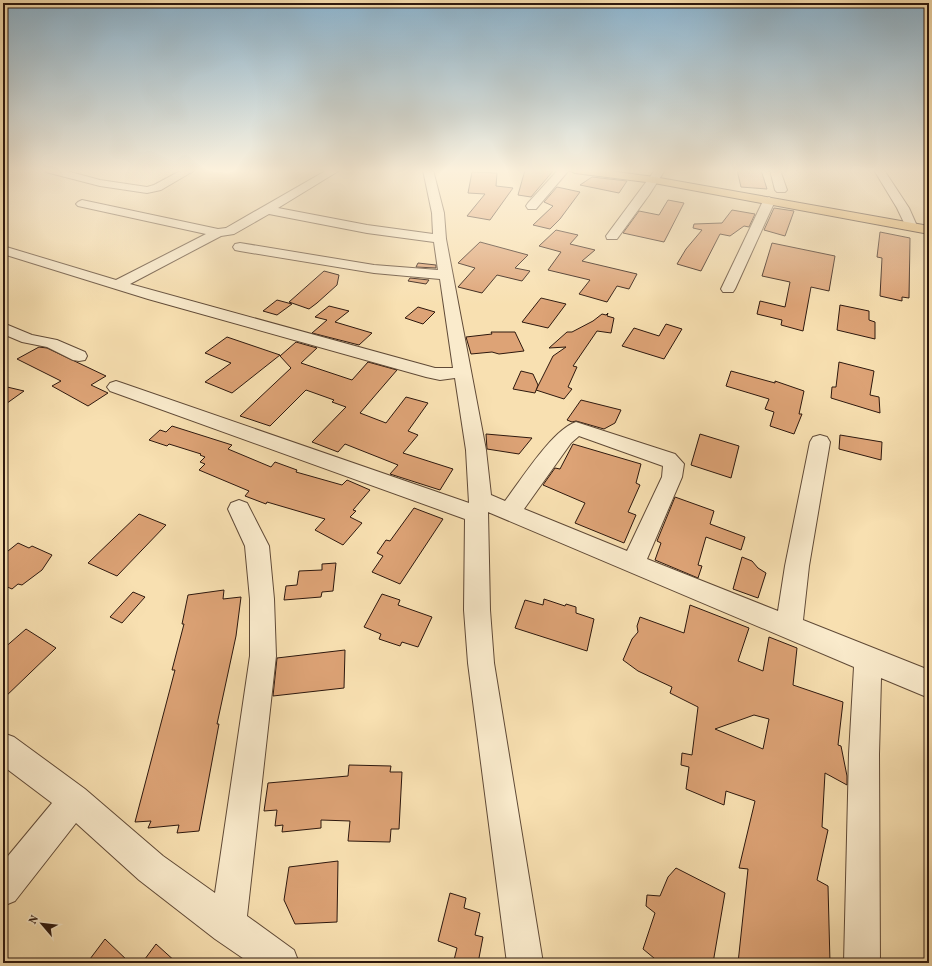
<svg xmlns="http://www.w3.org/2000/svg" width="932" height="966" viewBox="0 0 932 966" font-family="Vollkorn,serif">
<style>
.building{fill:#dda376;stroke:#2d180e;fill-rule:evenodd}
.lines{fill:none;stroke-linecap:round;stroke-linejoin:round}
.minor-casing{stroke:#604a37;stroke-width:2}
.major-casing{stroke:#2d180e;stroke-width:2}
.minor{fill:#faebcc;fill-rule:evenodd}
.major{fill:#ecc078;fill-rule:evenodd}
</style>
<rect width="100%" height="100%" fill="#f8e0b1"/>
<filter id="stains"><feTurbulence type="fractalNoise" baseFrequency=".005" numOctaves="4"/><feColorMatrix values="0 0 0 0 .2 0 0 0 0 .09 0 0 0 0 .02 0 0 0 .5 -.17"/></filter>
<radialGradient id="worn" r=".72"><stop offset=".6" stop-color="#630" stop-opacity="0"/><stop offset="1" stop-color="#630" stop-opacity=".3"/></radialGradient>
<g class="building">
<polygon points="525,170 553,171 531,197 518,195"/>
<polygon points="737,170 761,170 767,189 741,187"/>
<polygon points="472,172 497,173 496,186 513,188 490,220 467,216 485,194 468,193"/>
<polygon points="592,177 627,181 619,193 580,185"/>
<polygon points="557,187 580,192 560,219 550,229 533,225 553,206 544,202"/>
<polygon points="668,200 684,203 664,242 623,233 639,211 659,215"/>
<polygon points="774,208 794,211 785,236 764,230"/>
<polygon points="732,210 755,214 749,227 744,226 730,236 720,234 701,271 677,264 686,249 702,230 693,228 694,224 722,223"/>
<polygon points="556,230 578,235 570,244 595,250 582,261 637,274 629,289 617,286 607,302 579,294 590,280 548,270 561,252 539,246"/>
<polygon points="880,232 910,238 909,298 902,297 902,301 880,296 882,258 877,257"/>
<polygon points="480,242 528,255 515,268 530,271 522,281 497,275 482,293 458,287 475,268 458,263"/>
<polygon points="772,243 835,256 829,291 811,287 803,331 781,325 782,320 757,314 760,301 785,307 790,282 762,276"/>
<polygon points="418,263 436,265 436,268 416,267"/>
<polygon points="324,271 339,275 337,285 317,303 309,309 289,302"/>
<polygon points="410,278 429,280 426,284 408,281"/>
<polygon points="541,298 566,304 548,328 522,322"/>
<polygon points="277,300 292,304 277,315 263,311"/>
<polygon points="840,305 869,311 869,320 875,322 875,339 837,330"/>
<polygon points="329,306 349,311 335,322 372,333 359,345 312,333 327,320 315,317"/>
<polygon points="418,307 435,312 423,324 405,318"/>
<polygon points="608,313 607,316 614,318 611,333 597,331 573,366 577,367 568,387 572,389 564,399 536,390 553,356 566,347 549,348 567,332 572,332 593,321 602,314 606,315"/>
<polygon points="666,324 682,329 664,359 622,346 634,328 659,336"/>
<polygon points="491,332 515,332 524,351 499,354 492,352 471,354 466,337 492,334"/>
<polygon points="227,337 280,355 232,393 205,382 231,363 205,353"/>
<polygon points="296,342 317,348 301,363 352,380 368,362 397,370 360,413 386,423 406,397 428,403 408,431 418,435 403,453 453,469 440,490 390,474 398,465 345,444 338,452 312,442 346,407 332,402 334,400 306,390 270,426 240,416 291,368 280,356"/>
<polygon points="39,347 47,348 106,376 91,385 108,393 88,406 52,386 61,381 17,359"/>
<polygon points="839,362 874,371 870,395 879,397 880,413 831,398 832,387 836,387"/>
<polygon points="521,371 533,374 538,385 535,393 513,389"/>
<polygon points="731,371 775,383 775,381 804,391 799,414 802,414 794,434 770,426 774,412 765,409 769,399 726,386"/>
<polygon points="3,386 24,391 3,406"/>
<polygon points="581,400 621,410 615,423 604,429 576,421 572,422 567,420"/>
<polygon points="172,426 232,445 228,449 271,467 275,462 297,470 296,472 342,485 347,480 370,490 353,510 356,511 350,517 362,523 343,545 315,530 325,519 267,502 266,504 245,496 249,491 199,470 205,464 200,462 205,457 200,455 201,454 169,444 167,446 149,440 160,430 166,432"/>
<polygon points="486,434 532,438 519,454 487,449"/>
<polygon points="700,434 739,446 731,478 691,465"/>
<polygon points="840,435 882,442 881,460 839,449"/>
<polygon points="573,444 641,464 636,483 640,485 628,512 636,515 624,543 575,523 585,503 543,485 555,468 560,469"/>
<polygon points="675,497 714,511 710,524 745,537 741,550 706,537 698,565 702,566 698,578 655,560 661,543 657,541"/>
<polygon points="414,508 443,519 400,584 372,572 383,556 377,553 386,540 390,541"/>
<polygon points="139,514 166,525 117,576 88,563"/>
<polygon points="18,543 29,548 32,546 52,555 42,570 22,585 18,584 12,589 3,585 3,555"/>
<polygon points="742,557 752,561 758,568 766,573 758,598 733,589"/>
<polygon points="336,563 333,591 322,592 321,597 284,600 286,586 297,585 299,571 322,570 322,564"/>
<polygon points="224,590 223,599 241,597 236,636 217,724 219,724 199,831 177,833 179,825 148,828 151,821 135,822 175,670 172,670 184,624 182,624 188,595"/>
<polygon points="133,592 145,597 122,623 110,617"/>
<polygon points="382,594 400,600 398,605 432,617 418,647 402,642 400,646 379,639 381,634 364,627"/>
<polygon points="544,599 565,606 566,604 576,607 576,613 594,619 587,651 515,628 525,600 543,605"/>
<path d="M690,605L749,628L738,661L763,671L769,637L797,648L793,685L843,702L838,745L841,746L847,776V785L825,773L822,827L828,830L817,880L828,886L830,963H738L748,869L739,868L755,801L726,791L724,805L686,789L689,767L681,765L682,753L692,755L698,707L670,693L672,687L638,671L623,660L632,639L638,632L637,626L640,617L684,633ZM754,715L769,719L763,749L715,729Z"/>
<polygon points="26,629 56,648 3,699 3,649"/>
<polygon points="345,650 344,688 273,696 277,658"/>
<polygon points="349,765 391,766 390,772 402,772 399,829 391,829 390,842 348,841 350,821 321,820 321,828 282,832 283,825 275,826 277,810 264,811 268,783 348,776"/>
<polygon points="338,861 337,922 295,924 284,900 289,867"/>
<polygon points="676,868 725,893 713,963 660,963 643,949 655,913 646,906 647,895 660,896 668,877"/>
<polygon points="450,893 466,898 464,908 480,913 475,935 483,937 478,963 462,963 454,960 457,948 438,941"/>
<polygon points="105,939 130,963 87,963"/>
<polygon points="156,944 177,963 142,963"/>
</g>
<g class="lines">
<g class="minor-casing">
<g id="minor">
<polygon points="45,170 63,170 100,180 147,187 154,185 182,170 195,170 161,190 147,193 100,186 46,172"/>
<path d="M327,170H340L278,208L367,225L433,234L432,213L423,170H433L444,213L446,239L486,450L491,495L505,501C521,480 553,429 576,422L675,454L684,464L682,477L647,559L778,611L785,566L810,442L813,437L820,435L827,437L830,442L809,566L803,620L929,670V698L881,678L879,754L880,963H844L849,754L854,667L488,512L490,610L494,663L543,963H507L468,663L464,610L465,519L110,391L107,387L110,383L116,381L122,383L469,503L466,450L455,378L440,380L426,377L148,299L3,254V246L116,280L206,234L78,206L76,204L78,202L82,200L218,229L226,228ZM269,214L367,233L434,242L438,270L374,265L240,243L235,244L233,247L235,250L240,251L374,273L440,279L453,368H435L130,284L221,236L234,234ZM579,436L663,466L662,477L627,551L524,509L571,443Z"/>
<polygon points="558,170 569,170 536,209 528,209 526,206 528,203"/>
<polygon points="655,170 665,170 649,195 617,239 607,239 606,236"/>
<polygon points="770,170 780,170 787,190 785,192 777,192 775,190"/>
<polygon points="874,170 884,170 909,208 917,226 915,229 907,229 897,208"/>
<polygon points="769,197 775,201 735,289 733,292 723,292 721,289 763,201"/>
<polygon points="3,323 32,335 57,340 85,352 87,356 85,360 79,361 73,360 47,347 22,342 3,334"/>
<polygon points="239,500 247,503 269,546 274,599 276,656 247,916 294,950 299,963 250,963 215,939 139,880 76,823 15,901 3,906 3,862 52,803 3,766 3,733 14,737 85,789 163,856 215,893 250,656 250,599 245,546 228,509 231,503"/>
</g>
</g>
<g class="major-casing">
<polygon id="major" points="569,170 602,170 654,177 929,226 929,234 654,183 575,173"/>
</g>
<use href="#minor" class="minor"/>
<use href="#major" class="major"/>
</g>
<linearGradient id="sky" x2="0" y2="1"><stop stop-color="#8cb7d4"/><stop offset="0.56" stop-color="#fcf1dc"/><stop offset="1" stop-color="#fcf1dc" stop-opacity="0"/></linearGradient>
<rect width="932" height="305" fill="url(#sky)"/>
<rect width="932" height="966" fill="none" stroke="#f8e0b1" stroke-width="16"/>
<rect x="4" y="4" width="924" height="958" fill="none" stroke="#2d180e" stroke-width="2"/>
<rect x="8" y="8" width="916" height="950" fill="none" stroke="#2d180e"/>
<g transform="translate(42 924) rotate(298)" stroke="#faebcc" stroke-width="3" paint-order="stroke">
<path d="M0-3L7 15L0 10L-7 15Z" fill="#2d180e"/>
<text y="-6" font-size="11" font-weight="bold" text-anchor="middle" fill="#2d180e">N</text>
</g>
<rect width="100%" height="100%" filter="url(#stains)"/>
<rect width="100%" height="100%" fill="url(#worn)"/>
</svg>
